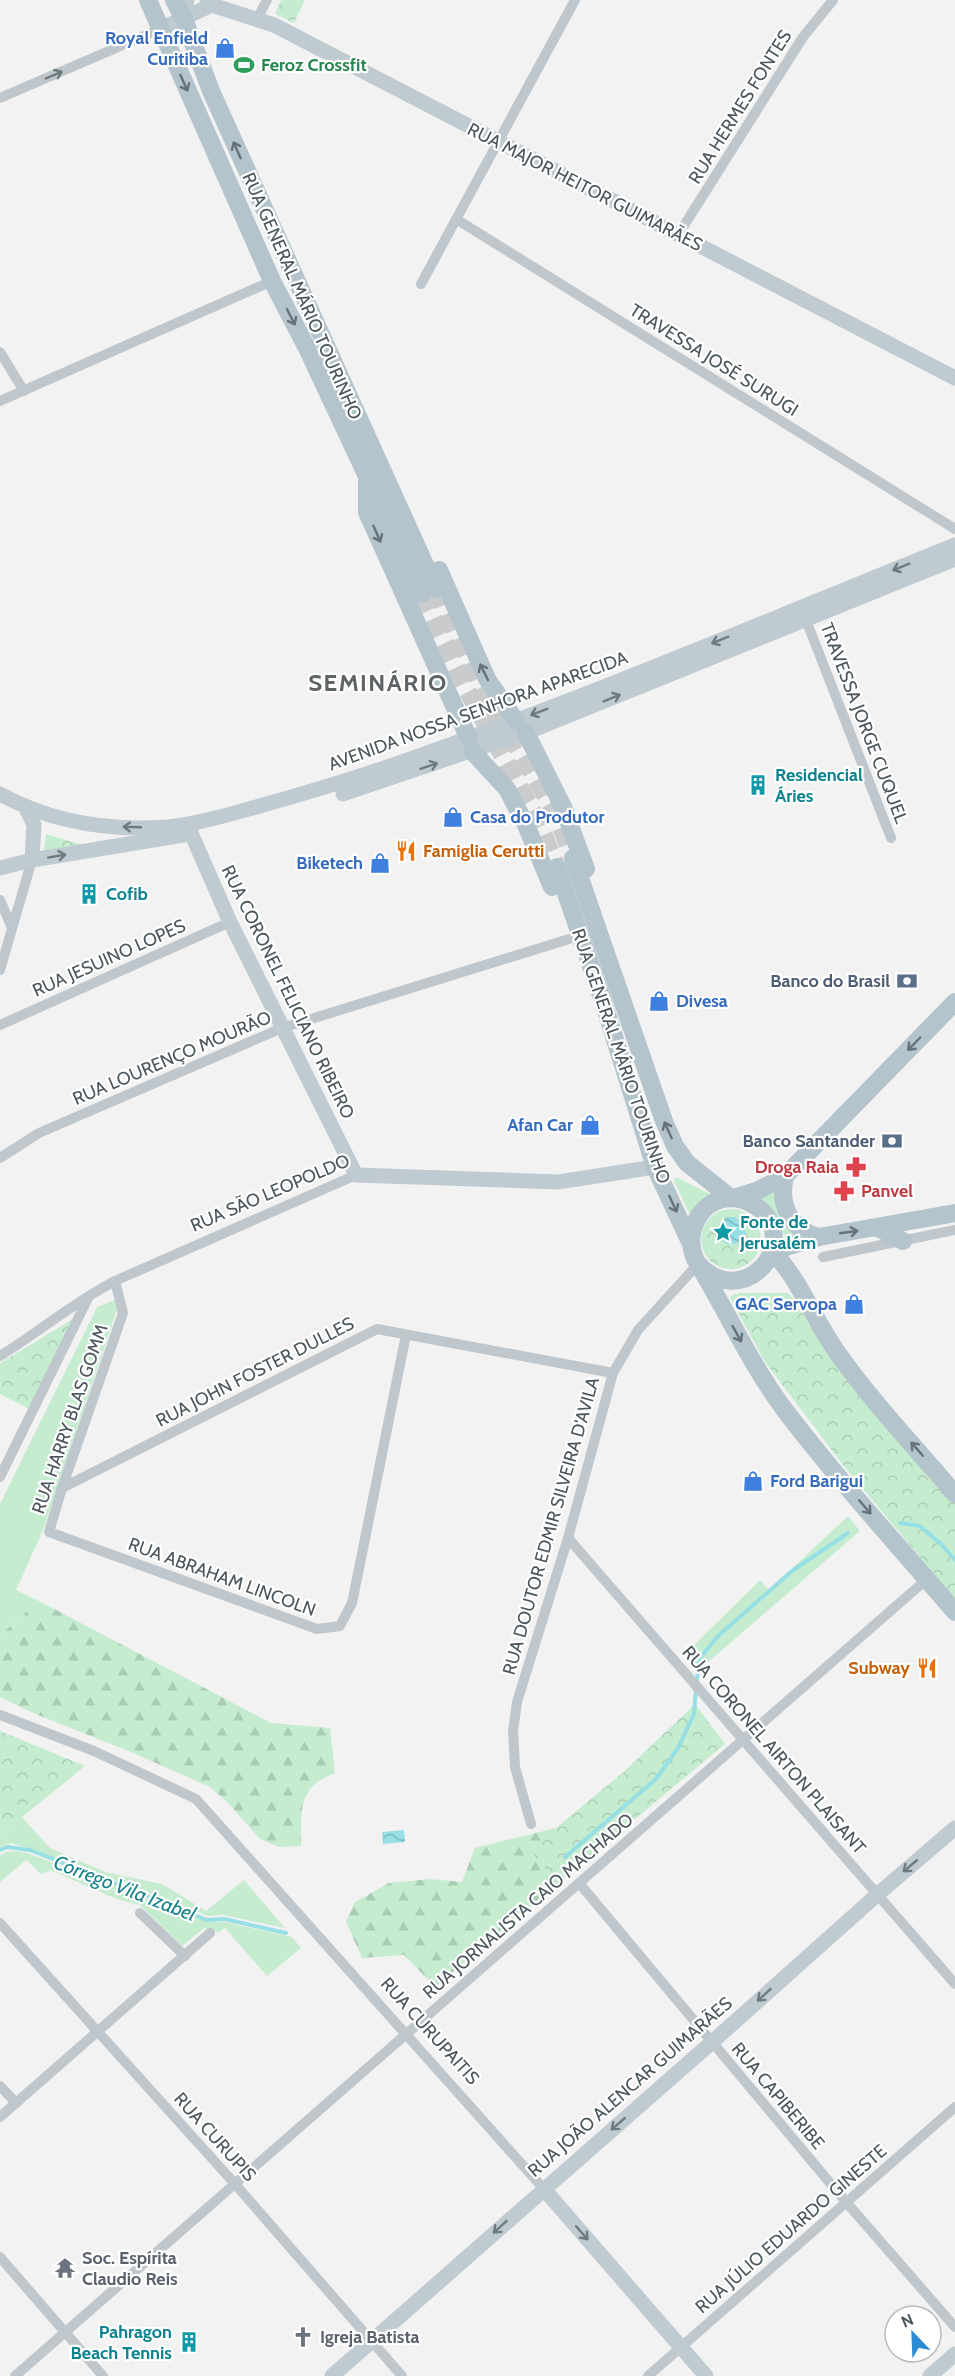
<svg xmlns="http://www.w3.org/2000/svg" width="955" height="2376" viewBox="0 0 955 2376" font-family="Cabin,sans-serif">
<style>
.green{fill:#c5eccf}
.forest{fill:url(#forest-firs)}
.park{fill:url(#park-crowns)}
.water{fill:url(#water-waves)}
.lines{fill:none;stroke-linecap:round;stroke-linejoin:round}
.stream{stroke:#96dfe5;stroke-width:4}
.primary-tunnel{stroke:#c9cbcd;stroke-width:18;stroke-dasharray:18 9;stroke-linecap:butt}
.street{stroke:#bfc7cc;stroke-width:10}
.secondary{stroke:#bfcad1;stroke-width:15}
.primary{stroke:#b4c4cd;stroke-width:18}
.oneway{stroke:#6e797e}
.oneway2{stroke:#657279}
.oneway3{stroke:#6e7a80}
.labels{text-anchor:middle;stroke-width:4.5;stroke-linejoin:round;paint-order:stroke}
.shop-label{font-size:18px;font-weight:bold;fill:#366cbe;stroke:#fff;text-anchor:end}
.leisure-label{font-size:18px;font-weight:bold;fill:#27864d;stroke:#fff;text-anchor:start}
.street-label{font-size:18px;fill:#4b575d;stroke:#fff}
.culture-label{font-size:18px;font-weight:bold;fill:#0d838f;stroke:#fff;text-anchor:start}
.food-label{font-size:18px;font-weight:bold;fill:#c56008;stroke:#fff;text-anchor:start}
.service-label{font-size:18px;font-weight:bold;fill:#4e5e75;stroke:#fff;text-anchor:end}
.health-label{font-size:18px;font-weight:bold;fill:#be3a42;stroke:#fff;text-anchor:end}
.worship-label{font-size:18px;font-weight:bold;fill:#5b616d;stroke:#fff;text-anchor:start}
.water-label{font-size:20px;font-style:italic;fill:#19838b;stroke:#fff}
.district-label{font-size:24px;font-weight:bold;letter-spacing:1.5px;fill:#5e6366;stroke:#fff}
</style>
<defs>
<pattern id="forest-firs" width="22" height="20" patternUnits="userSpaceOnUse" patternTransform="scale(1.5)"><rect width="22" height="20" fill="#c5eccf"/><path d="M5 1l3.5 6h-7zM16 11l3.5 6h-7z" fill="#abccb4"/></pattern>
<pattern id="park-crowns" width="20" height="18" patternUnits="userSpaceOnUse" patternTransform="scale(1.5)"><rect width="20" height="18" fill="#c5eccf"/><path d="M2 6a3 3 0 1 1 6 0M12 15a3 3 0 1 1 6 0" fill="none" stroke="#abccb4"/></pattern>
<pattern id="water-waves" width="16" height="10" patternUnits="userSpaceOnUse" patternTransform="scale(1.5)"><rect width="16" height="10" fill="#96dfe5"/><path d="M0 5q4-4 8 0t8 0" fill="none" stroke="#7cb8bd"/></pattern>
</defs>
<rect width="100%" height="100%" fill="#f3f2f2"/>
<g class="green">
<polygon points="675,1178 678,1178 714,1196 691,1217 674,1181"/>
<path d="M778,1192L803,1235L786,1241C782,1223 768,1208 754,1198Z"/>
<polygon points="117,1299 117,1310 43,1530 16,1590 39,1601 0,1635 0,1504 97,1307"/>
<polygon points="848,1516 860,1531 707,1663 707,1677 687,1652 760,1580 769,1590"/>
<polygon points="22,1817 50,1848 105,1872 162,1884 206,1911 244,1880 285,1928 223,1915 208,1916 23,1847 11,1843 0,1847 0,1835"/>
<polygon points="15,1851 27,1853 208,1922 224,1922 292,1937 301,1948 267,1976 225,1928 219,1932 204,1928 182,1946 140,1905 117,1899 50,1870 41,1874 26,1860 0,1882 0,1856 5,1852"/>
</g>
<g class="forest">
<path d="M39,1601L271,1723L330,1728L335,1773C296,1788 302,1810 301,1846L279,1847L260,1839L227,1802L210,1787L131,1752L33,1713L0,1697V1635Z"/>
<polygon points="670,1728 545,1869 557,1884 435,1987 404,1955 362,1958 346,1922 355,1902 389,1883 430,1879 462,1882 475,1848 556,1828 625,1771"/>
</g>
<g class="park">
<polygon points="281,0 305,0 294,23 275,14"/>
<polygon points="46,834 82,845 44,852"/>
<circle cx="731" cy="1239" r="30"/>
<polygon points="739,1293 788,1293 793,1298 832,1360 955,1499 955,1599 843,1465 765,1362 730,1298 732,1295"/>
<polygon points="73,1319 29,1409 0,1394 0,1363"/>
<polygon points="695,1704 725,1744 557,1884 530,1850 625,1771"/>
<polygon points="0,1731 85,1766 0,1835"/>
</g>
<g class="water">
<polygon points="726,1217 735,1217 745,1225 746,1234 737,1244 727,1244 719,1238 719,1224"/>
<polygon points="404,1830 405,1842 383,1844 382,1832"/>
</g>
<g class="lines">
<g class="stream">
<polyline points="900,1523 920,1526 942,1545 955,1560"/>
<polyline points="697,1681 699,1659 719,1635 792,1571 848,1533"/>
<polyline points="0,1850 7,1847 30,1850 207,1920 224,1919 286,1933"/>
<polyline points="565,1857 656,1779 678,1748 694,1714 696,1689"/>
</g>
<g class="primary-tunnel">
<polyline points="436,589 479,682 555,812 568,845"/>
<polyline points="422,594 466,688 538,821 557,867"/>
</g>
<g class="street">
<polyline points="257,19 267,0"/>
<polyline points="0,98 160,29"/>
<polyline points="456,219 955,529"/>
<polyline points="678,235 803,37 833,0"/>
<polyline points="421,284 575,0"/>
<polyline points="0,352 24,391"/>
<polyline points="0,401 272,281"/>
<polyline points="806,620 891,838"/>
<polyline points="0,900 12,928"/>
<polyline points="0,970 32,860"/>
<polyline points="0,1025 230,922"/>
<polyline points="0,1158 39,1133 282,1028 569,939"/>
<polyline points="823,1257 955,1230"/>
<polyline points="115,1281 123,1313 62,1488 49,1532 317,1629 340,1626 352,1603 406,1335"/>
<path d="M0,1356C39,1332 74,1302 115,1281L356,1175"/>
<polyline points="0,1477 89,1296"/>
<polyline points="62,1488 377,1329 613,1373"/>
<polyline points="568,1538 955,1984"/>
<polyline points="0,1715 94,1751 196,1799 543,2188"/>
<polyline points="531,1824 515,1767 513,1731 517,1702 568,1538 613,1373 638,1330 698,1264"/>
<polyline points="579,1883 846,2202 955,2327"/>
<polyline points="140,1913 185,1956"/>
<polyline points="0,1923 235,2184 402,2376"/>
<polyline points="0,2086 16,2103"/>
<polyline points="0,2117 210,1933"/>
<polyline points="0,2257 103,2376"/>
<polyline points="15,2376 927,1579"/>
<polyline points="648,2376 955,2107"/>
</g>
<g class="secondary">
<polyline points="207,0 212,5 274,25 955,378"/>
<polyline points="184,19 187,0"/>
<polyline points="160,29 212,5"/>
<path d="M0,794C51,822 109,831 167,827C197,824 227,815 256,807C310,792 363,776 416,757C598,693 776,617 955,545"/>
<polyline points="343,794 535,729 955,559"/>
<polyline points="26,808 34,825 32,860"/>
<polyline points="190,824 191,833 230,922 356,1175 558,1182 655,1167"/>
<polyline points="0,868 32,860 189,834"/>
<polyline points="543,2188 706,2376"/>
<polyline points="332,2376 711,2043 878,1894 955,1828"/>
<polyline points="930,2376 955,2354"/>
</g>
<g class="primary">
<polyline points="148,0 272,281 306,346 422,594"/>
<polyline points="174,0 184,19 211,91 436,589"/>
<polyline points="367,482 367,512 469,739"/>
<polyline points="439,570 487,679 516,721"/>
<polyline points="526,733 563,807 586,869"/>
<polyline points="473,752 507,789 526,825 552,887"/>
<polyline points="573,858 664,1121 675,1146 687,1163 731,1198"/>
<polyline points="557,867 602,998 655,1167 690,1242"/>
<path d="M785,1176C778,1204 790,1230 819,1237"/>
<polyline points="733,1198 759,1190 785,1176 955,1002"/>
<polyline points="878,1228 903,1241"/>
<path d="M772,1251C801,1281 814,1321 839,1355C874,1404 916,1448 955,1494"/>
<polyline points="772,1251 819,1237 955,1213"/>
<path d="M698,1264C740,1311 802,1248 760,1209C752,1203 741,1198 730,1198C699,1200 684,1233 695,1259C726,1309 749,1362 784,1409C837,1479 898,1545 955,1612"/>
</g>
</g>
<defs><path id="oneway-shaft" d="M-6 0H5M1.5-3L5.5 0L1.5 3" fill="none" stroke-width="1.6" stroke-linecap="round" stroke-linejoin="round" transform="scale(1.5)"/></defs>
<use class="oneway" href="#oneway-shaft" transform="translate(54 75) rotate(-23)"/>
<g class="oneway2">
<use href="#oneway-shaft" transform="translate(184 83) rotate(66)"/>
<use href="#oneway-shaft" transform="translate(237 150) rotate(-114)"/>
<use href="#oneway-shaft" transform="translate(291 317) rotate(63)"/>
<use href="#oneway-shaft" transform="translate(377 534) rotate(66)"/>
<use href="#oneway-shaft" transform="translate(484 672) rotate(-116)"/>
<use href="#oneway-shaft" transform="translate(914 1044) rotate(134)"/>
<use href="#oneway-shaft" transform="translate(668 1130) rotate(-114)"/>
<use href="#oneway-shaft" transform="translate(673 1204) rotate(65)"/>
<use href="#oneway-shaft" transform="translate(849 1232) rotate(-8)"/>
<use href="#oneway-shaft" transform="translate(737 1334) rotate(61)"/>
<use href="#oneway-shaft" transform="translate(917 1449) rotate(-131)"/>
<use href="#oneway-shaft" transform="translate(865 1507) rotate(49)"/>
</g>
<g class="oneway3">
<use href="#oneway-shaft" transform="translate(901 567) rotate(158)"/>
<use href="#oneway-shaft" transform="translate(720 640) rotate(158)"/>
<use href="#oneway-shaft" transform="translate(612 698) rotate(-22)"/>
<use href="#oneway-shaft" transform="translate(539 712) rotate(159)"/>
<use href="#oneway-shaft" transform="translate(429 766) rotate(-18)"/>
<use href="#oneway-shaft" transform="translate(132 827) rotate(-178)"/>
<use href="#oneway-shaft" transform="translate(57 856) rotate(-10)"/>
<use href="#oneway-shaft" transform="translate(910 1866) rotate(140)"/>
<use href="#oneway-shaft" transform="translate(764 1995) rotate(138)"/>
<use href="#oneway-shaft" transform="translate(618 2124) rotate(139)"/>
<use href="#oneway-shaft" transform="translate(500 2227) rotate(138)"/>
<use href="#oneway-shaft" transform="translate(582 2233) rotate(49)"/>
</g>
<defs>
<g id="shop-bare" transform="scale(1.62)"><path d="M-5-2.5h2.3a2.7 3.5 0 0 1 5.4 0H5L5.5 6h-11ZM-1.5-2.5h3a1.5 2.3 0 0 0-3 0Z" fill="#3f7fe0" stroke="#fff" stroke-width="2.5" paint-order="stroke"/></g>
<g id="stadium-bare" transform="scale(1.62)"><path d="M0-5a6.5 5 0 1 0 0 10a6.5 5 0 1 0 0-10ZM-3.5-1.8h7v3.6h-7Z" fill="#2e9e5b" stroke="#fff" stroke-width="2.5" paint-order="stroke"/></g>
<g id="building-bare" transform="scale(1.62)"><path d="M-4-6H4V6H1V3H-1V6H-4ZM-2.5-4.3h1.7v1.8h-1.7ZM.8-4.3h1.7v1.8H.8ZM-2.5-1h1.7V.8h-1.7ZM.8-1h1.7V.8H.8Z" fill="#0f9aa8" stroke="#fff" stroke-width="2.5" paint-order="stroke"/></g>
<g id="restaurant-bare" transform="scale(1.62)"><path d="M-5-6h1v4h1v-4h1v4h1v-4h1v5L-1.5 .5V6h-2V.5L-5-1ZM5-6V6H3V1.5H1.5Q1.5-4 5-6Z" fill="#e8710a" stroke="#fff" stroke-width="2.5" paint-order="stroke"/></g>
<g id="bank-bare" transform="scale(1.62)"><path d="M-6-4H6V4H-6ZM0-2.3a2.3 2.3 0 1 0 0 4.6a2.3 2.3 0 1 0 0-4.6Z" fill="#5c6f8a" stroke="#fff" stroke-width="2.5" paint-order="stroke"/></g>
<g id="pharmacy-bare" transform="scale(1.62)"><path d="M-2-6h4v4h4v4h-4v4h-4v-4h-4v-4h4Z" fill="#e0444e" stroke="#fff" stroke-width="2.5" paint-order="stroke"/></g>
<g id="sight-bare" transform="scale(1.62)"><path d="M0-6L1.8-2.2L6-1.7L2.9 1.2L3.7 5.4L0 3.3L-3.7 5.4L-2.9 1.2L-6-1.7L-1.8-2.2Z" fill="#0f9aa8" stroke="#fff" stroke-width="2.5" paint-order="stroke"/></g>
<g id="temple-bare" transform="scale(1.62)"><path d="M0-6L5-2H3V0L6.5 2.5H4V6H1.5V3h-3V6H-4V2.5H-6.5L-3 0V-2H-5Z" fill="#6b7280" stroke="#fff" stroke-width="2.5" paint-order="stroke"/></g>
<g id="church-bare" transform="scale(1.62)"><path d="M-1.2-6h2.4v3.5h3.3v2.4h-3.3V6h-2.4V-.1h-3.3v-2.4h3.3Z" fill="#6b7280" stroke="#fff" stroke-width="2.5" paint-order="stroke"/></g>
</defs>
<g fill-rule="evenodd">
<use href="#shop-bare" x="225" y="48"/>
<use href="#stadium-bare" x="244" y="65"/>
<use href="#building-bare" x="758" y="785"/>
<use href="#shop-bare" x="453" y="817"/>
<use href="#restaurant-bare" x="406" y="851"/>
<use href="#shop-bare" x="380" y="863"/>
<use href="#building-bare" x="89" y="894"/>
<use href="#bank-bare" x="907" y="981"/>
<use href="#shop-bare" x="659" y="1001"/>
<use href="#shop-bare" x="590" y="1125"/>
<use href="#bank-bare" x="892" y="1141"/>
<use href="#pharmacy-bare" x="856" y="1167"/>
<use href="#pharmacy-bare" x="844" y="1191"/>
<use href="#sight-bare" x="723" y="1232"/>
<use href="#shop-bare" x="854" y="1304"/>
<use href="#shop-bare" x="753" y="1481"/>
<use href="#restaurant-bare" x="927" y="1668"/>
<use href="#temple-bare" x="65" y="2268"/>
<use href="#church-bare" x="303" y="2337"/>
<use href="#building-bare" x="189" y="2342"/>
</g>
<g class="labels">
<g class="shop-label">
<text x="208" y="44">Royal Enfield<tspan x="208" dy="21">Curitiba</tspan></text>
<text x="470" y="823" text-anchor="start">Casa do Produtor</text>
<text x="363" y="869">Biketech</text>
<text x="676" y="1007" text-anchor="start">Divesa</text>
<text x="573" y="1131">Afan Car</text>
<text x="837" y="1310">GAC Servopa</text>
<text x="770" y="1487" text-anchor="start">Ford Barigui</text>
</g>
<g class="leisure-label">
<text x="261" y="71">Feroz Crossfit</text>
</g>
<g class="street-label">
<text transform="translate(740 107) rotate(-58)" y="6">RUA HERMES FONTES</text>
<text transform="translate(585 187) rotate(27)" y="6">RUA MAJOR HEITOR GUIMARÃES</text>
<text transform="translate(302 296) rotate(66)" y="6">RUA GENERAL MÁRIO TOURINHO</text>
<text transform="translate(714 360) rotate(32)" y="6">TRAVESSA JOSÉ SURUGI</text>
<text transform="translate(478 711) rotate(-20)" y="6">AVENIDA NOSSA SENHORA APARECIDA</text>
<text transform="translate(864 723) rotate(69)" y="6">TRAVESSA JORGE CUQUEL</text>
<text transform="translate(109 958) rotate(-24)" y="6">RUA JESUINO LOPES</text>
<text transform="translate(288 992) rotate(64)" y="6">RUA CORONEL FELICIANO RIBEIRO</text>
<text transform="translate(621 1056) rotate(71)" y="6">RUA GENERAL MÁRIO TOURINHO</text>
<text transform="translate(172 1058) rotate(-23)" y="6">RUA LOURENÇO MOURÃO</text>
<text transform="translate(270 1193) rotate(-23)" y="6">RUA SÃO LEOPOLDO</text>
<text transform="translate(255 1372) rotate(-27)" y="6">RUA JOHN FOSTER DULLES</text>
<text transform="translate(70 1419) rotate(-71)" y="6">RUA HARRY BLAS GOMM</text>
<text transform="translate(551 1526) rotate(-74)" y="6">RUA DOUTOR EDMIR SILVEIRA D'AVILA</text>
<text transform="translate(222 1577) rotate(20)" y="6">RUA ABRAHAM LINCOLN</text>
<text transform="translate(774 1750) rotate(49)" y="6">RUA CORONEL AIRTON PLAISANT</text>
<text transform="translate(528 1906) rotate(-41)" y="6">RUA JORNALISTA CAIO MACHADO</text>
<text transform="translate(430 2031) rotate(48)" y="6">RUA CURUPAITIS</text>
<text transform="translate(630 2087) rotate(-41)" y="6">RUA JOÃO ALENCAR GUIMARÃES</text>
<text transform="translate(778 2096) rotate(50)" y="6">RUA CAPIBERIBE</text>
<text transform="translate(215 2137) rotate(48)" y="6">RUA CURUPIS</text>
<text transform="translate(791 2229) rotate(-41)" y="6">RUA JÚLIO EDUARDO GINESTE</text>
</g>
<g class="culture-label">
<text x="775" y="781">Residencial<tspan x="775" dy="21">Áries</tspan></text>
<text x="106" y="900">Cofib</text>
<text x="740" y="1228">Fonte de<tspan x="740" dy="21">Jerusalém</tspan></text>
<text x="172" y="2338" text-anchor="end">Pahragon<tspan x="172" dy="21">Beach Tennis</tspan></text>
</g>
<g class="food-label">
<text x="423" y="857">Famiglia Cerutti</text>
<text x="910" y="1674" text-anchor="end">Subway</text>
</g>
<g class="service-label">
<text x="890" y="987">Banco do Brasil</text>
<text x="875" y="1147">Banco Santander</text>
</g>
<g class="health-label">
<text x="839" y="1173">Droga Raia</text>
<text x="861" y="1197" text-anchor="start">Panvel</text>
</g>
<g class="worship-label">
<text x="82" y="2264">Soc. Espírita<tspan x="82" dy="21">Claudio Reis</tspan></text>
<text x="320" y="2343">Igreja Batista</text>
</g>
<g class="water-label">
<text transform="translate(125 1888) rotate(21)" y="7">Córrego Vila Izabel</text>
</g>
<g class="district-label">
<text x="378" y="691">SEMINÁRIO</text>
</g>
</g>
<g transform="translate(913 2334) rotate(337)"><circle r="28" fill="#ffffff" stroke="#b7bcbe" stroke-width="1.5"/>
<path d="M0-4.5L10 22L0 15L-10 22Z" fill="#2b8cd4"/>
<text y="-9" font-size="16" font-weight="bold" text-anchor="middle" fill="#4b575d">N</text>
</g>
</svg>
